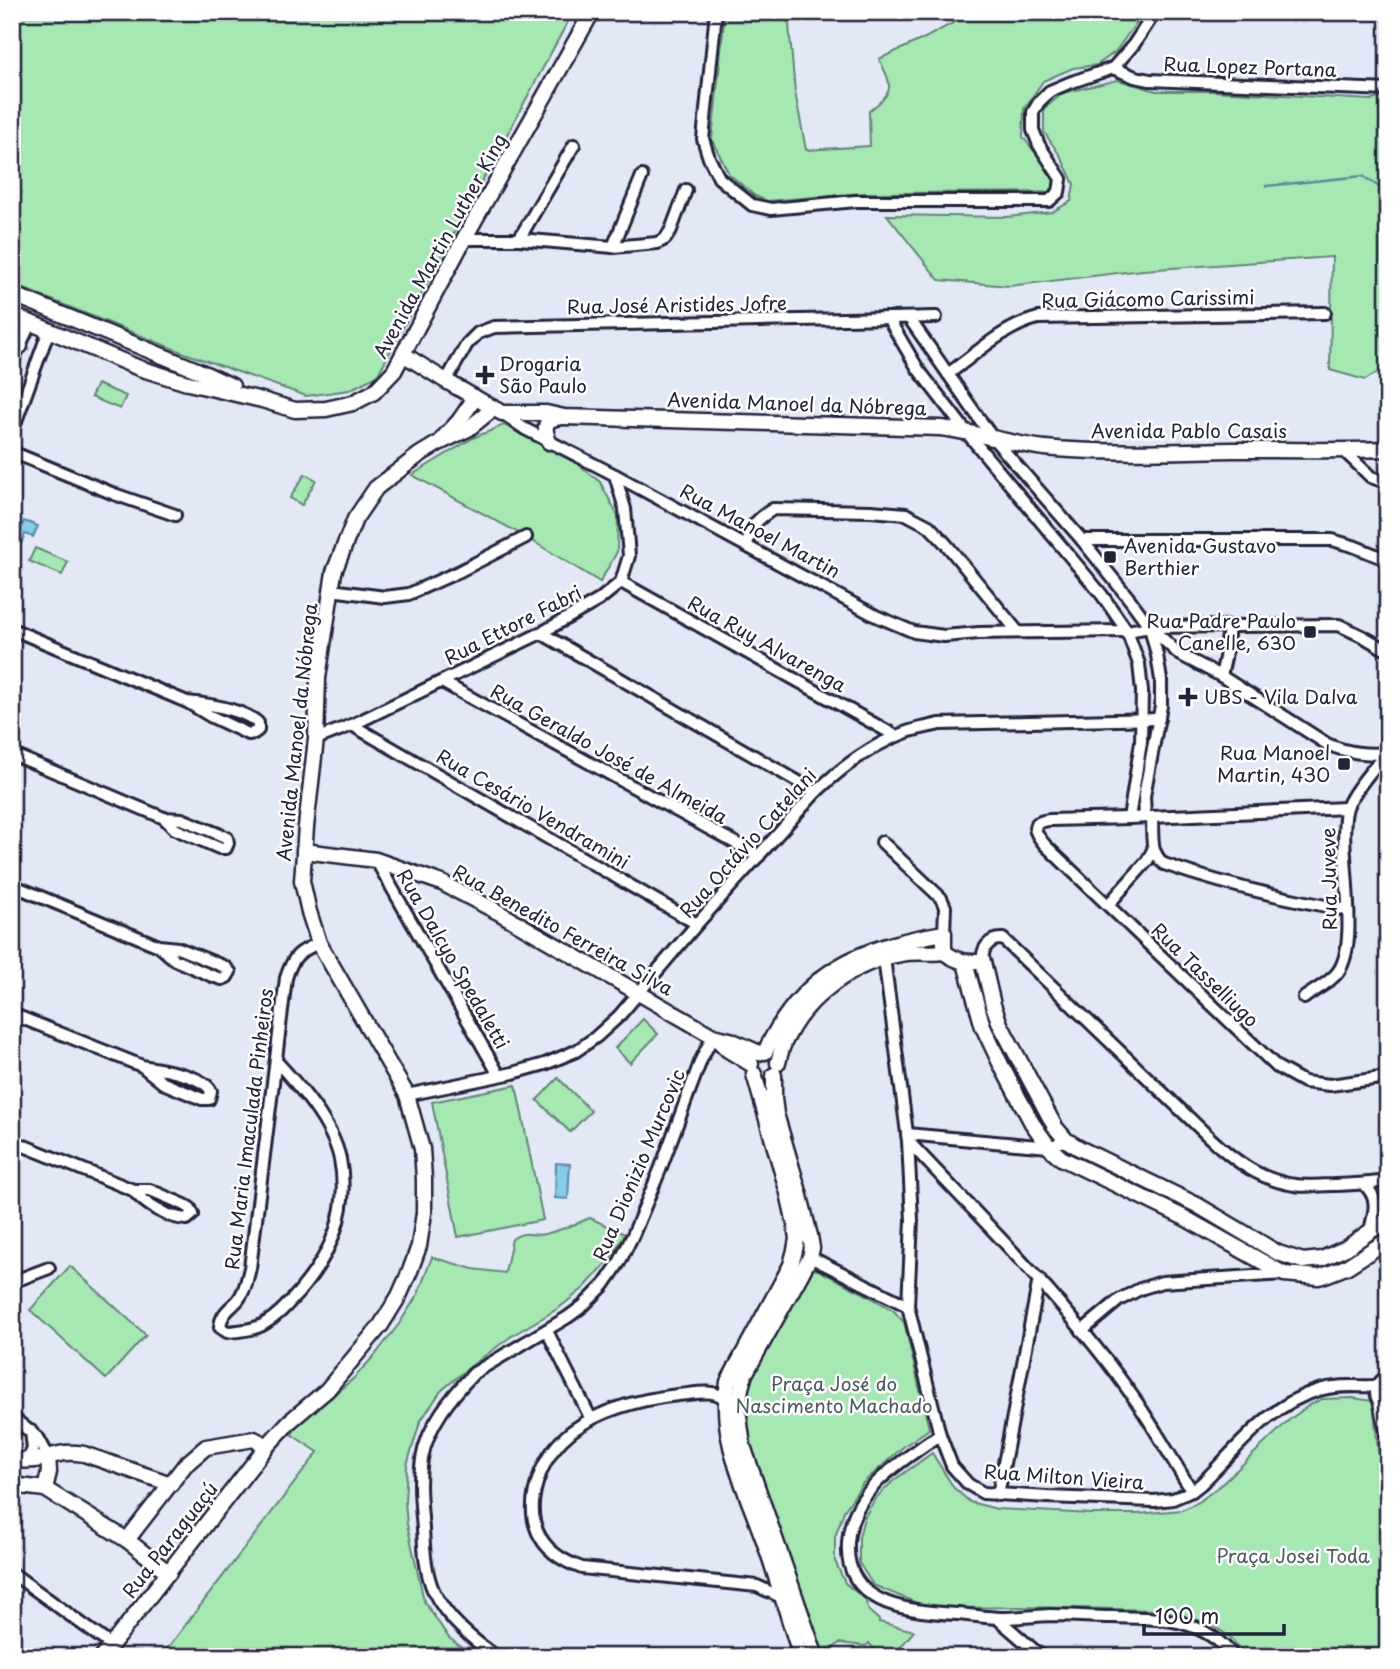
<svg xmlns="http://www.w3.org/2000/svg" width="1400" height="1669" viewBox="0 0 1400 1669" font-family="'Playpen Sans',sans-serif">
<style>
.green{fill:#a6e8b1;stroke:#648576;stroke-width:2}
.water{fill:#85cce6;stroke:#5d88a2;stroke-width:2}
.lines{fill:none;stroke-linecap:round;stroke-linejoin:round}
.stream{stroke:#5d88a2;stroke-width:2.5}
.street-casing{stroke:#22223b;stroke-width:16}
.secondary-casing{stroke:#22223b;stroke-width:19}
.street{stroke:#fff;stroke-width:10}
.secondary{stroke:#fff;stroke-width:14}
.poi-dot{fill:#22223b;stroke:#fff;stroke-width:2.5}
.labels{text-anchor:middle;stroke-width:5;stroke-linejoin:round;paint-order:stroke}
.street-label{font-size:19px;fill:#22223b;stroke:#fff}
.poi-label{font-size:19px;fill:#22223b;stroke:#fff;text-anchor:start}
.park-label{font-size:19px;fill:#4a5d5e;stroke:#fff}
</style>
<rect width="100%" height="100%" fill="#e2e8f6"/>
<filter id="ink" filterUnits="userSpaceOnUse"><feTurbulence type="fractalNoise" baseFrequency=".0143" numOctaves="2"/><feDisplacementMap in="SourceGraphic" scale="14" xChannelSelector="R" yChannelSelector="G"/><feConvolveMatrix kernelMatrix="1 2 1 2 8 2 1 2 1" color-interpolation-filters="sRGB"/></filter>
<g filter="url(#ink)">
<g class="green">
<polygon points="12,12 573,12 377,376 349,390 306,396 179,351 12,284"/>
<path d="M725,12H783L789,24L795,92L806,150L870,146L869,111C895,91 893,87 879,59L923,39L953,23L961,12H1144L1115,52L1097,65L1073,68L1043,81L1024,109L1023,137L1047,168L1055,182L1053,192L863,193L767,201L755,196L729,174L712,140Z"/>
<polygon points="1118,80 1156,91 1212,91 1371,100 1388,96 1388,366 1365,380 1330,370 1332,257 1143,270 1009,286 939,280 887,215 1007,217 1052,212 1071,201 1074,184 1061,157 1044,132 1044,109 1063,93"/>
<polygon points="97,384 126,396 120,409 91,397"/>
<polygon points="504,425 578,464 600,482 618,516 617,552 600,582 526,537 412,475 473,438"/>
<polygon points="305,474 316,480 302,505 290,498"/>
<polygon points="35,548 68,562 62,575 29,561"/>
<polygon points="643,1019 658,1034 630,1063 615,1048"/>
<polygon points="558,1078 591,1111 570,1132 537,1100"/>
<polygon points="516,1085 543,1220 458,1237 432,1102"/>
<path d="M590,1218L625,1234L611,1258L584,1288L559,1308L513,1335L467,1369L441,1391L420,1422L407,1465L405,1502L407,1524L424,1601L449,1638L475,1657H161L318,1452L292,1435L298,1422L321,1406L354,1378L375,1355L399,1324L418,1294L432,1257L473,1269L505,1273L512,1239C528,1229 530,1237 545,1234C561,1230 576,1224 590,1218Z"/>
<polygon points="70,1266 146,1335 106,1379 30,1310"/>
<polygon points="806,1269 818,1270 861,1292 893,1310 904,1322 929,1429 903,1447 863,1483 844,1511 835,1537 835,1561 845,1583 865,1599 869,1611 879,1620 879,1622 914,1631 892,1657 879,1655 869,1643 866,1646 839,1643 833,1649 831,1647 822,1652 786,1558 742,1424 745,1388"/>
<polygon points="1353,1398 1373,1401 1378,1450 1385,1469 1388,1471 1388,1657 1246,1657 1230,1637 1209,1623 1161,1610 1023,1607 951,1608 919,1604 873,1585 859,1563 859,1537 864,1518 875,1499 893,1481 932,1453 954,1488 970,1502 997,1509 1092,1514 1137,1514 1182,1510 1199,1502 1223,1483 1288,1421 1309,1405 1322,1399"/>
</g>
<g class="water">
<polygon points="24,521 38,526 33,537 25,534 16,556 12,554 12,539 16,530 20,532"/>
<polygon points="556,1163 570,1164 568,1199 555,1198"/>
</g>
<g class="lines">
<polyline class="stream" points="1266,186 1363,176 1388,193"/>
<g class="street-casing">
<g id="street">
<polyline points="716,12 703,139 709,158 719,178 752,205 771,209 856,201 1049,201 1059,192 1061,179 1039,145 1033,130 1033,112 1039,102 1050,91 1069,83 1113,68 1134,44 1155,12"/>
<polyline points="1113,68 1135,77 1150,80 1388,90"/>
<polyline points="464,239 519,239 613,247 657,243 665,239 671,230 686,190"/>
<polyline points="519,239 574,145"/>
<polyline points="613,247 642,176"/>
<polyline points="888,318 918,369 972,439 1102,595 1127,631 1139,664 1142,691 1141,742 1129,818"/>
<polyline points="909,318 992,437 1082,540 1131,601 1150,627 1157,655 1161,680 1161,706 1144,796 1145,817"/>
<polyline points="12,362 31,322"/>
<path d="M948,374C976,354 1003,327 1038,318L1325,313"/>
<polyline points="446,381 467,344 478,333 494,327 936,317"/>
<polyline points="502,413 525,429 615,475 876,616 914,632 944,636 979,633 1127,631 1150,627 1339,625 1364,637 1388,651"/>
<polyline points="12,432 49,330"/>
<polyline points="1344,451 1371,477 1388,483"/>
<polyline points="12,452 114,494 175,515"/>
<polyline points="1082,540 1332,540 1353,546 1388,560"/>
<path d="M747,545C751,525 756,520 773,509L871,511L906,514L929,526L946,544L1018,632"/>
<polyline points="621,582 896,736"/>
<polyline points="331,590 385,597 409,594 458,572 526,537"/>
<path d="M1150,627L1179,654L1221,676L1327,744C1348,753 1366,755 1388,753"/>
<path d="M12,629L187,702L210,716L248,734L254,733L258,730V723C242,709 208,704 187,702"/>
<polyline points="541,633 816,792"/>
<polyline points="1221,676 1225,658 1229,627"/>
<polyline points="442,682 759,856"/>
<polyline points="352,725 697,924"/>
<polyline points="316,739 352,725 541,633 599,600 621,582 629,556 625,509 615,475"/>
<polyline points="12,754 164,818 182,819 223,836 227,838 228,843 226,848 219,848 175,829 164,818"/>
<path d="M1346,808L1129,818L1050,820C1028,822 1034,832 1045,845L1277,1067L1304,1082L1330,1085L1388,1077"/>
<path d="M1152,817C1153,834 1149,852 1164,864C1224,885 1285,899 1348,910"/>
<polyline points="882,842 941,898 945,907 944,933"/>
<polyline points="376,860 499,1075"/>
<polyline points="12,885 159,946 175,960 212,976 222,979 227,977 230,972 225,967 178,948 159,946"/>
<polyline points="1108,905 1147,861 1153,850"/>
<path d="M884,958L908,1141L912,1220L908,1306L940,1435L952,1466L968,1484L983,1493L1047,1497L1154,1501L1173,1499L1192,1491L1201,1484C1237,1449 1269,1404 1319,1390C1338,1384 1358,1387 1378,1386"/>
<path d="M983,962C981,949 989,938 1003,939L1210,1138C1235,1161 1260,1180 1295,1185C1307,1187 1321,1185 1333,1185C1352,1184 1369,1184 1388,1181"/>
<path d="M1304,998C1314,990 1330,983 1338,972C1361,940 1338,853 1346,811C1349,795 1375,767 1386,753"/>
<path d="M12,1014L142,1066C160,1069 203,1075 211,1091L209,1099H202L163,1083L142,1066"/>
<path d="M276,1061C300,1087 332,1123 340,1159C350,1210 332,1253 299,1292C288,1304 278,1316 264,1324C254,1330 239,1331 227,1332L220,1327C221,1313 230,1309 238,1300C246,1290 247,1279 250,1268L286,978C293,956 298,952 319,943"/>
<path d="M407,1095L513,1073L545,1064L576,1051L596,1037L619,1016L697,924L816,792C842,767 873,744 907,732C918,728 929,727 939,724L1159,719"/>
<polyline points="907,1134 1049,1147 1066,1140"/>
<path d="M12,1141L133,1190H150L185,1205L190,1208L193,1214L187,1219C167,1218 145,1205 133,1190"/>
<path d="M908,1141C987,1225 1070,1306 1136,1401C1156,1430 1173,1461 1192,1491"/>
<path d="M1365,1185C1380,1200 1374,1212 1370,1231"/>
<polyline points="810,1257 908,1306"/>
<polyline points="12,1282 49,1268"/>
<polyline points="547,1331 591,1419"/>
<polyline points="1082,1331 1119,1300 1140,1289 1162,1282 1284,1274"/>
<path d="M725,1399C712,1388 694,1394 678,1395C642,1399 602,1409 572,1431C557,1443 547,1456 540,1474C523,1518 536,1552 582,1568L757,1586L781,1597"/>
<polyline points="12,1417 39,1439 48,1456"/>
<path d="M940,1435C929,1441 919,1449 909,1456C881,1476 855,1498 849,1534C838,1604 906,1612 958,1614C972,1615 987,1618 1001,1618C1017,1618 1033,1616 1049,1615C1070,1615 1092,1617 1113,1617C1136,1618 1159,1617 1182,1623C1204,1629 1220,1639 1234,1657"/>
<polyline points="27,1461 33,1449 31,1431"/>
<polyline points="998,1495 1039,1279"/>
<polyline points="12,1573 111,1645"/>
<polyline points="997,1618 1042,1657"/>
<path d="M497,1657C473,1640 447,1619 434,1592C425,1573 424,1549 423,1529C421,1506 418,1482 422,1459C427,1426 451,1397 474,1373L568,1317L583,1306L604,1285L619,1263L633,1235L660,1170L701,1060L713,1036"/>
</g>
</g>
<g class="secondary-casing">
<g id="secondary">
<polyline points="12,294 197,370 232,386"/>
<polyline points="12,315 139,368 184,382 262,400 295,410 326,409 353,403 374,392 394,371 464,239 592,12"/>
<polyline points="12,323 19,336 20,346"/>
<path d="M403,354L446,381L502,413H546L564,417L940,428C976,432 1010,444 1045,448C1108,454 1170,451 1233,450C1284,450 1336,451 1388,449"/>
<polyline points="443,438 459,421 475,398"/>
<path d="M549,442C543,426 544,419 562,417"/>
<polyline points="304,851 376,860 442,883 498,912 713,1036 730,1040 759,1053"/>
<path d="M944,952C959,963 966,962 983,962L993,1005L1000,1024L1055,1127L1066,1140L1079,1148L1197,1205L1278,1253L1303,1261L1322,1259L1346,1248L1388,1219"/>
<polyline points="965,963 983,1027 1001,1065 1032,1123 1049,1147 1061,1158 1183,1217 1284,1274 1319,1277 1328,1274 1346,1267 1388,1240"/>
<polyline points="717,1039 728,1050 751,1064"/>
<path d="M765,1052C803,971 860,947 944,933V952"/>
<path d="M778,1063C780,1054 782,1045 787,1037C807,996 855,961 901,954C916,951 930,954 944,952"/>
<path d="M754,1074L788,1193L795,1224L797,1239L795,1250L791,1265L728,1382C718,1435 745,1488 763,1538C777,1577 788,1617 801,1657"/>
<polyline points="774,1075 774,1099 776,1114 799,1192 810,1236 812,1248 810,1257 800,1276 745,1374 741,1388 738,1409 743,1446 816,1657"/>
<path d="M1388,1380L1382,1382C1375,1391 1377,1401 1388,1404"/>
<polyline points="1381,1402 1388,1434"/>
<path d="M12,1460C20,1460 27,1461 35,1460C56,1456 61,1450 84,1454L171,1484"/>
<polyline points="12,1485 45,1489 127,1540 169,1573"/>
<polyline points="45,1489 49,1472 48,1456"/>
<polyline points="127,1540 185,1465 206,1447 254,1439 267,1446"/>
<polyline points="102,1657 267,1446 289,1422 327,1390 381,1325 399,1296 410,1271 419,1246 424,1213 424,1179 422,1149 407,1095 319,943 309,912 302,881 306,827 316,739 318,678 334,572 355,519 376,488 419,455 437,444 468,429 494,408"/>
</g>
</g>
<use href="#street" class="street"/>
<use href="#secondary" class="secondary"/>
</g>
</g>
<g class="poi-dot">
<path d="M481.5 364.5h7v7h7v7h-7v7h-7v-7h-7v-7h7z"/>
<rect x="1103" y="550" width="14" height="14" rx="3.5"/>
<rect x="1303" y="625" width="14" height="14" rx="3.5"/>
<path d="M1184.5 686.5h7v7h7v7h-7v7h-7v-7h-7v-7h7z"/>
<rect x="1337" y="757" width="14" height="14" rx="3.5"/>
</g>
<g class="labels">
<g class="street-label">
<text transform="translate(1250 67) rotate(2)" y="7">Rua Lopez Portana</text>
<text transform="translate(440 246) rotate(-61)" y="7">Avenida Martin Luther King</text>
<text transform="translate(1148 299) rotate(-1)" y="7">Rua Giácomo Carissimi</text>
<text transform="translate(677 305) rotate(-1)" y="7">Rua José Aristides Jofre</text>
<text transform="translate(797 404) rotate(2)" y="7">Avenida Manoel da Nóbrega</text>
<text x="1189" y="438">Avenida Pablo Casais</text>
<text transform="translate(760 531) rotate(28)" y="7">Rua Manoel Martin</text>
<text transform="translate(513 625) rotate(-27)" y="7">Rua Ettore Fabri</text>
<text transform="translate(767 644) rotate(29)" y="7">Rua Ruy Alvarenga</text>
<text transform="translate(297 732) rotate(-84)" y="7">Avenida Manoel da Nóbrega</text>
<text transform="translate(609 754) rotate(29)" y="7">Rua Geraldo José de Almeida</text>
<text transform="translate(533 809) rotate(30)" y="7">Rua Cesário Vendramini</text>
<text transform="translate(748 843) rotate(-48)" y="7">Rua Octávio Catelani</text>
<text transform="translate(1329 879) rotate(-91)" y="7">Rua Juveve</text>
<text transform="translate(563 930) rotate(29)" y="7">Rua Benedito Ferreira Silva</text>
<text transform="translate(453 959) rotate(60)" y="7">Rua Dalcyo Spedaletti</text>
<text transform="translate(1205 975) rotate(44)" y="7">Rua Tasselliugo</text>
<text transform="translate(249 1129) rotate(-83)" y="7">Rua Maria Imaculada Pinheiros</text>
<text transform="translate(639 1165) rotate(-67)" y="7">Rua Dionizio Murcovic</text>
<text transform="translate(1064 1477) rotate(4)" y="7">Rua Milton Vieira</text>
<text transform="translate(170 1540) rotate(-52)" y="7">Rua Paraguaçú</text>
</g>
<g class="poi-label">
<text x="499" y="371">Drogaria<tspan x="499" dy="22">São Paulo</tspan></text>
<text x="1124" y="553">Avenida Gustavo<tspan x="1124" dy="22">Berthier</tspan></text>
<text x="1296" y="628" text-anchor="end">Rua Padre Paulo<tspan x="1296" dy="22">Canelle, 630</tspan></text>
<text x="1204" y="704">UBS - Vila Dalva</text>
<text x="1330" y="760" text-anchor="end">Rua Manoel<tspan x="1330" dy="22">Martin, 430</tspan></text>
</g>
<g class="park-label">
<text x="834" y="1391">Praça José do<tspan x="834" dy="22">Nascimento Machado</tspan></text>
<text x="1293" y="1563">Praça Josei Toda</text>
</g>
</g>
<rect width="1400" height="1669" fill="none" stroke="#fff" stroke-width="42"/>
<rect x="21" y="21" width="1358" height="1627" fill="none" stroke="#22223b" stroke-width="2.5" filter="url(#ink)"/>
<path d="M1144 1624v10h140v-10" fill="none" stroke="#22223b" stroke-width="3.5"/>
<text x="1155" y="1624" font-size="21" fill="#22223b" stroke="#ffffff" stroke-width="5" paint-order="stroke">100 m</text>
</svg>
